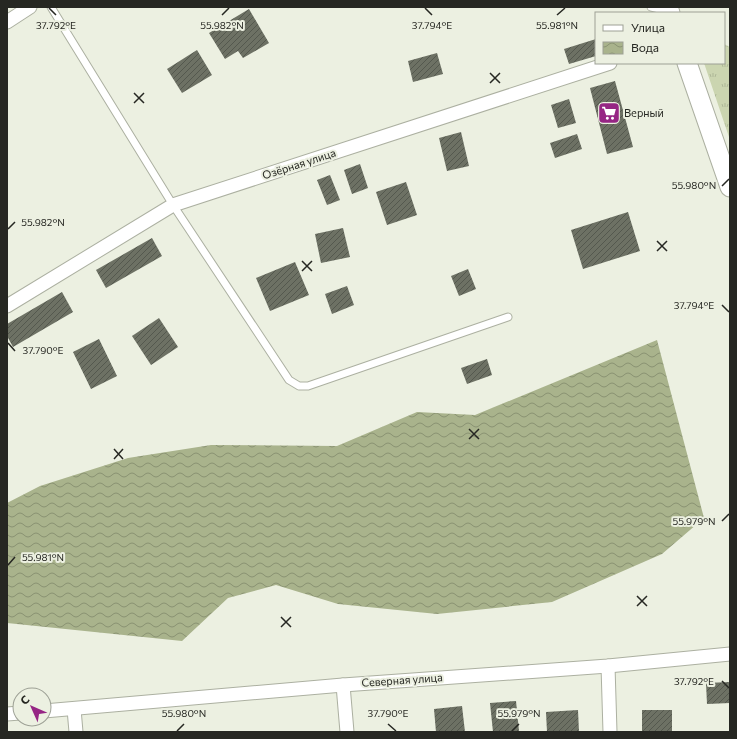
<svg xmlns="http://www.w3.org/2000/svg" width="737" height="739" viewBox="0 0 737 739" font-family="Commissioner,sans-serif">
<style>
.grass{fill:url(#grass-tufts)}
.water{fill:url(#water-waves)}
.building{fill:url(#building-hatch)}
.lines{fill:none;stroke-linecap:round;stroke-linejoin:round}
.service-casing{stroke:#acb0a1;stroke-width:9}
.minor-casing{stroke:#acb0a1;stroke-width:15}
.secondary-casing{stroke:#acb0a1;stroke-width:21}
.service{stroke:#fff;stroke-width:7}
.minor{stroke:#fff;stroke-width:13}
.secondary{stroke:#fff;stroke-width:19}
.ticks{fill:none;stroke:#262722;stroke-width:1.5}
.labels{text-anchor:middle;stroke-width:4;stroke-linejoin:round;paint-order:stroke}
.poi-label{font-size:11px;fill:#262722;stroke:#ecf0e1;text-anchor:start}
.street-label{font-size:11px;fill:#262722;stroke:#ecf0e1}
.ticks-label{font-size:10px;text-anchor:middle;fill:#262722;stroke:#ecf0e1;stroke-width:4;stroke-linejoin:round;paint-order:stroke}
</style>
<defs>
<pattern id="grass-tufts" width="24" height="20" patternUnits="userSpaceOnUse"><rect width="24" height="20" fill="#cbd5b0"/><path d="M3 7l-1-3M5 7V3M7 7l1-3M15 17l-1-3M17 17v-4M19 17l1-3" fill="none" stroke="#aeb797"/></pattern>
<pattern id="water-waves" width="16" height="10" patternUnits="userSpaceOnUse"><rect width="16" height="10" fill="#a9b38c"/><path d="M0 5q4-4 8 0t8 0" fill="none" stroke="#899272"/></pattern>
<pattern id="building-hatch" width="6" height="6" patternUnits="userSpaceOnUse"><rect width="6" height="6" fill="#6d7164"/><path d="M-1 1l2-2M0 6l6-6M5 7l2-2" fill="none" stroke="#54584e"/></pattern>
</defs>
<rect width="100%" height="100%" fill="#ecf0e1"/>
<polygon class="grass" points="724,44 730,47 730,140 704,63 724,63"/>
<polygon class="water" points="657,340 704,518 662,554 552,602 437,614 338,604 276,585 228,598 182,641 7,623 7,503 40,486 128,458 211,445 337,446 417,412 475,415"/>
<g class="building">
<polygon points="249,9 269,43 243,58 238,51 225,59 209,33"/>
<polygon points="596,39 596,56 569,64 564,49"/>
<polygon points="197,50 212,75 182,93 167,69"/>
<polygon points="437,53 443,74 413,82 408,61"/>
<polygon points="615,81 633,147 607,154 590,88"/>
<polygon points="569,99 576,123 558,128 551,105"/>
<polygon points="461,132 469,166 447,171 439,138"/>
<polygon points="577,134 582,149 555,158 550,143"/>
<polygon points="360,164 368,188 352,194 344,170"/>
<polygon points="330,175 340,200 327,205 317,180"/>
<polygon points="406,182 417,215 387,225 376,192"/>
<polygon points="628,212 640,251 583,269 571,230"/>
<polygon points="343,228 350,257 321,263 315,234"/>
<polygon points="152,238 162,256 106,288 96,270"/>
<polygon points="295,262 309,295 270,311 256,278"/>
<polygon points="468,269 476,289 459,296 451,276"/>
<polygon points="347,286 354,305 332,314 325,294"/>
<polygon points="62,292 73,312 13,347 7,336 7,324"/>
<polygon points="159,318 178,347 151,365 132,336"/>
<polygon points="99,339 117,376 91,389 73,352"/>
<polygon points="487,359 492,375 467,384 461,368"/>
<polygon points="730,682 730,703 707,704 706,683"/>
<polygon points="516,701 519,731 493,732 490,703"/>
<polygon points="462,706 465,732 436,732 434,709"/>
<polygon points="578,710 579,732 547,732 546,712"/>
<rect x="642" y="710" width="30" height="22"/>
</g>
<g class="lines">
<g class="service-casing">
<g id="service">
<polyline points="51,7 173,205 289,380 299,386 308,386 508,317"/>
<polyline points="651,7 668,11"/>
</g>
</g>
<g class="minor-casing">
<g id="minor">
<polyline points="7,22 30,7"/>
<polyline points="7,306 173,205 610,63"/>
<polyline points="608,666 610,732"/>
<polyline points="343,685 347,732"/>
<polyline points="74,709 76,732"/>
<polyline points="44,711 343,685 608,666 730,654"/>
<polyline points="7,714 20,713"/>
</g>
</g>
<g class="secondary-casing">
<g id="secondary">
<polyline points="668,7 670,13"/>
<polyline points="687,63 730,187"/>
</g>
</g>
<use href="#service" class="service"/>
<use href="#minor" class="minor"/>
<use href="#secondary" class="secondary"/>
</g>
<path class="ticks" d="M49,8L56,15M425,8L432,15M222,15L229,8M557,15L565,8M490,73L500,83M490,83L500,73M134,93L144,103M134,103L144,93M722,186L729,179M8,229L15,222M657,241L667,251M657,251L667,241M302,261L312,271M302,271L312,261M722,305L729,312M8,343L15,351M469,429L479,439M469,439L479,429M114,449L123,459M114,459L123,449M722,521L729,514M8,565L15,557M637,596L647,606M637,606L647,596M281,617L291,627M281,627L291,617M722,681L729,688M388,724L396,731M177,731L184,724M512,731L519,724"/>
<defs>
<g id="supermarket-square" transform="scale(1.15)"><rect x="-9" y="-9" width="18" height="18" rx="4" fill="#962584" stroke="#ecf0e1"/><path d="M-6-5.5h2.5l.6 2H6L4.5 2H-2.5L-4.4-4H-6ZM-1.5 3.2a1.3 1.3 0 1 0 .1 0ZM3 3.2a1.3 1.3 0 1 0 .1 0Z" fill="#fff"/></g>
</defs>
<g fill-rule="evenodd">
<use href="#supermarket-square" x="609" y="113"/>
</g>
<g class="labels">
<g class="poi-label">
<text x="624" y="117">Верный</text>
</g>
<g class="street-label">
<text transform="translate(299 164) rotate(-18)" y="4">Озёрная улица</text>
<text transform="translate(402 680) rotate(-4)" y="4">Северная улица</text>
</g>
</g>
<g class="ticks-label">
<text x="56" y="29">37.792°E</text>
<text x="222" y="29">55.982°N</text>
<text x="432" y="29">37.794°E</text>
<text x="557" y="29">55.981°N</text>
<text x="694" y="189">55.980°N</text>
<text x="43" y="226">55.982°N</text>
<text x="694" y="309">37.794°E</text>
<text x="43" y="354">37.790°E</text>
<text x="694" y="525">55.979°N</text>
<text x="43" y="561">55.981°N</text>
<text x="694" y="685">37.792°E</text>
<text x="184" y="717">55.980°N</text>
<text x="519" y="717">55.979°N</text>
<text x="388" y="717">37.790°E</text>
</g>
<rect width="737" height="739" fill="none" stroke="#262722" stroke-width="16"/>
<rect x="595" y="12" width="130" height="52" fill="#ecf0e1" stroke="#9da095"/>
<rect x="603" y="25" width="20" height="6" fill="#ffffff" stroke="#9da095"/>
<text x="631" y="32" font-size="12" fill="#262722">Улица</text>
<rect x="603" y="42" width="20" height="12" fill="url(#water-waves)" stroke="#9da095"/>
<text x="631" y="52" font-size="12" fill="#262722">Вода</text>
<g transform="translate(32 707) rotate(315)"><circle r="19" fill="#ecf0e1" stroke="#9da095"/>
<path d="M0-3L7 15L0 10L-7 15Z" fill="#962584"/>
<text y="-6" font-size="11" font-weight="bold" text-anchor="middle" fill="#262722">С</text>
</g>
</svg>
